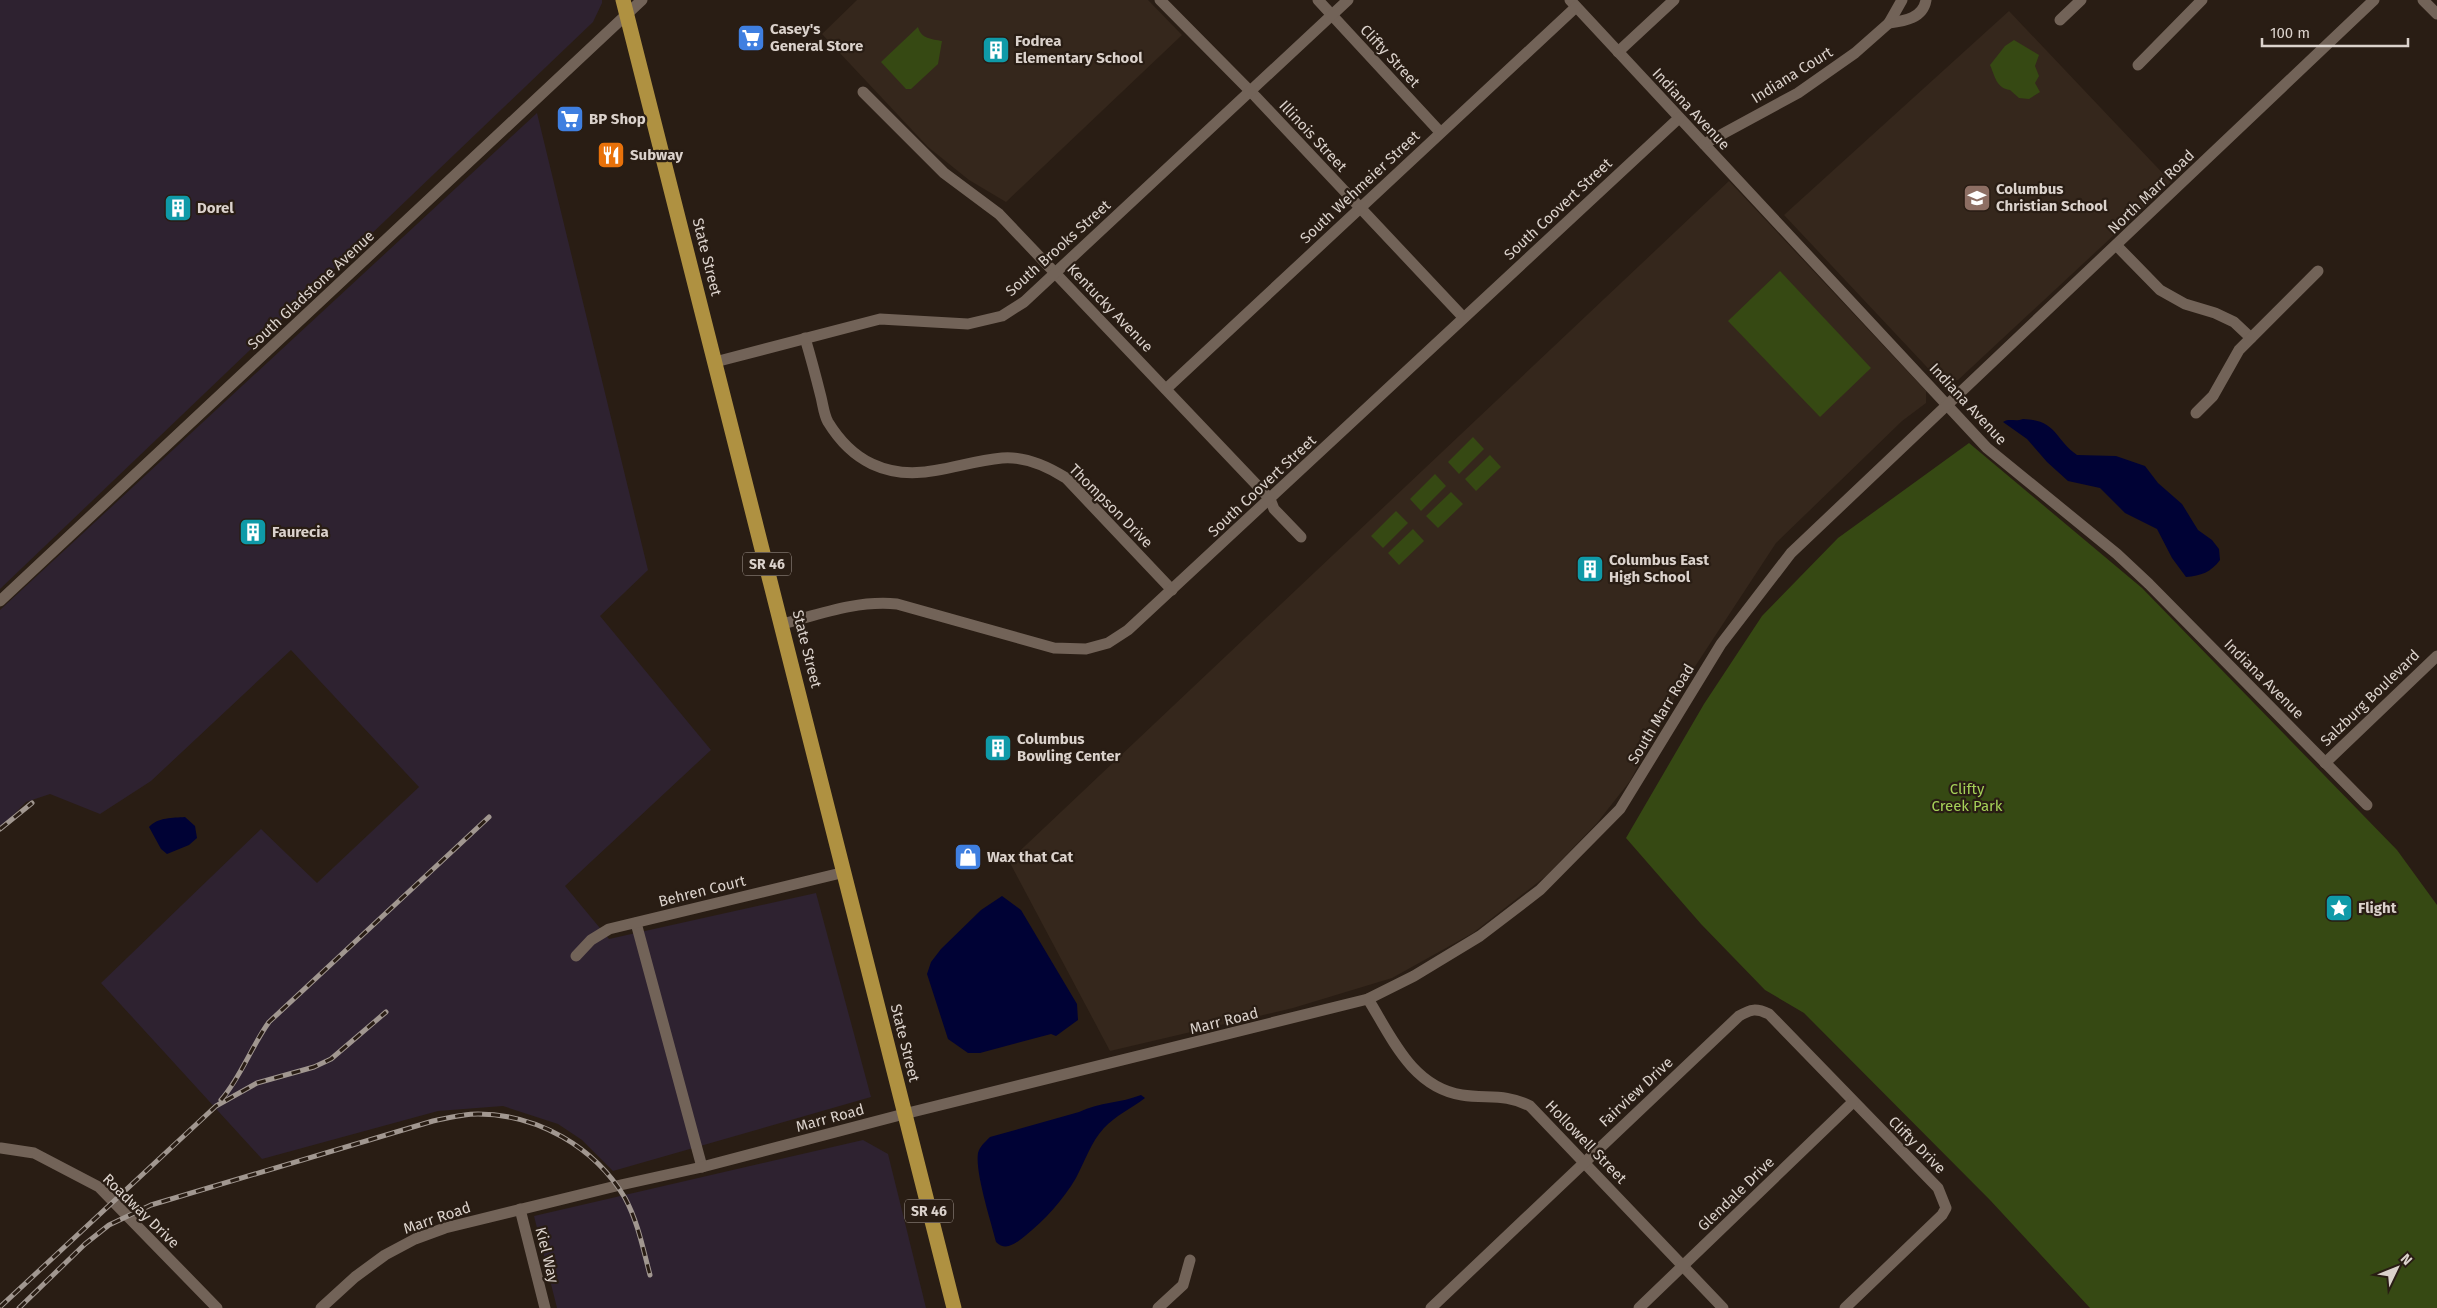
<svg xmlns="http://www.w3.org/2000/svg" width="2437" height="1308" viewBox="0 0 2437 1308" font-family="'Fira Sans',sans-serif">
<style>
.industrial{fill:#2e2230}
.education{fill:#35271c}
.green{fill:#364913}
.water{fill:#000235}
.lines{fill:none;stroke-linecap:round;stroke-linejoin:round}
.minor{stroke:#726358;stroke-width:11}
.highway{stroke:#af9141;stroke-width:15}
.rail-casing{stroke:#a19790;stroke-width:5}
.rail{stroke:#291d14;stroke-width:3;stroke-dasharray:9;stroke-linecap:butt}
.labels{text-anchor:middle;stroke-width:4.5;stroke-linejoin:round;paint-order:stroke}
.shield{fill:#291d14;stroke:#a69c95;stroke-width:1}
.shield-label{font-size:14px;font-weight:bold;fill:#dbd2cc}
.poi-label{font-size:15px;font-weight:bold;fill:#dbd2cc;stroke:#291d14;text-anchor:start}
.street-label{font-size:15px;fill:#dbd2cc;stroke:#291d14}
.park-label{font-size:15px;fill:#a5d158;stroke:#291d14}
</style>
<rect width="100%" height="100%" fill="#291d14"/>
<g class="industrial">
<polygon points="0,0 602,0 602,3 593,22 0,589"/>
<polygon points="537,113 648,570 600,616 711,750 565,886 609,939 816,893 871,1097 613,1171 582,1140 558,1124 503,1106 438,1111 262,1159 101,983 261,829 317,883 419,787 291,650 151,781 100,814 50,794 26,802 0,829 0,610"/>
<polygon points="863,1140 888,1154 926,1308 557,1308 534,1216"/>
</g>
<g class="education">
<polygon points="857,0 1148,0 1182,35 1006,202 969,180 928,147 822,34"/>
<polygon points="2009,11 2171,182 1958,380 1940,381 1784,215"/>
<polygon points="1729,181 1926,391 1926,403 1902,421 1776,543 1675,697 1630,781 1597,823 1546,876 1473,933 1392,978 1293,1008 1110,1051 1009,861"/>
</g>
<g class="green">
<path d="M918,27C921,39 932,39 942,41L938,64L911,89H906L881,62Z"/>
<path d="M2014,40L2039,55L2035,66L2039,76L2035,83L2040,92L2029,99L2019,98L2010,90C1996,88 1995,76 1990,65L2005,46Z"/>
<polygon points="1780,271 1871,368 1820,417 1728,321"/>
<polygon points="1473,437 1484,449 1459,474 1448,462"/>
<polygon points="1969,443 2142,588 2397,850 2437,905 2437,1308 2090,1308 1990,1200 1804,1013 1765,990 1701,924 1626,838 1704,704 1762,616 1838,538"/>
<polygon points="1490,455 1501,467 1476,491 1465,479"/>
<polygon points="1435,474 1446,486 1421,511 1410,499"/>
<polygon points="1451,492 1463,504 1438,528 1426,516"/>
<polygon points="1396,511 1408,523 1383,548 1371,536"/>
<polygon points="1413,529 1424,541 1399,565 1388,553"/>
</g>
<g class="water">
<path d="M2023,419C2057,420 2055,440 2077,455L2116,456L2145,466L2158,483L2182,504L2198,530L2212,540L2219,549L2220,560C2211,572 2201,576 2186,577L2172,558L2157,529L2125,513L2100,488L2068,481L2047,462L2027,439L2003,422C2009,418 2016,422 2023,419Z"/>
<path d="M185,817L195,826L197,838L189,845L167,854L161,849L149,827C158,817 173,818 185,817Z"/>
<polygon points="1002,896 1021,910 1077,1004 1078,1020 1056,1036 1051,1034 980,1053 968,1053 948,1039 927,974 931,962 941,949 981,910"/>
<path d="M1141,1095L1145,1098C1132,1108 1115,1116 1104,1128C1091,1142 1085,1161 1076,1178C1063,1200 1045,1220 1025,1236C1016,1243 1006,1252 996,1242C991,1221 975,1173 978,1153C980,1146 985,1142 990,1137L1079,1112C1100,1102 1121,1103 1141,1095Z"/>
</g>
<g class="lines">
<g class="minor">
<polyline points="1160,0 1256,97 1463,317"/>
<polyline points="1318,0 1440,132"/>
<polyline points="1570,0 1987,448 2117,554 2149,584 2367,805"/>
<polyline points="2423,0 2437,14"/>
<polyline points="2060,20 2081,0"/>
<path d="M1889,23C1905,21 1923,18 1926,0"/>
<polyline points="1618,52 1674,0"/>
<polyline points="2138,65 2202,0"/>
<polyline points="863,92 944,173 999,214 1270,499 1274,509 1301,537"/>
<polyline points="1704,144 1798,93 1855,53 1889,23 1902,0"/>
<polyline points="2117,246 2160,290 2185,304 2215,313 2234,322 2251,338"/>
<path d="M805,338C811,358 816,377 821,397C823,405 824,415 828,422C839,440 853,455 872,464C917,485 956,462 1002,458C1025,456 1047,466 1066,478L1172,590"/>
<polyline points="715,362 880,319 968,324 1002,316 1024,302 1348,0"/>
<polyline points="1166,389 1576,7"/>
<polyline points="2196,413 2213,396 2239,350 2318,271"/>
<polyline points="0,601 642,0"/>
<path d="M782,624C820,614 857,600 897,604L1054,648L1086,649L1108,643L1128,630L1679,118"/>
<polyline points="2325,763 2437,656"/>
<polyline points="636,923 702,1167"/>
<polyline points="576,956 591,940 609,929 845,872"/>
<path d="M1368,999C1392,1038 1412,1087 1462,1095C1487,1099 1505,1093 1530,1106L1723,1308"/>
<polyline points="1,1148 34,1153 99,1187 217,1308"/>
<polyline points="520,1209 545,1308"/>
<polyline points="321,1308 355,1277 385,1255 415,1239 445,1228 616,1186 702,1167 904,1114 1368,999 1414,976 1480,936 1540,890 1620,809 1721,644 1791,553 2374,0"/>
<polyline points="1158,1308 1183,1285 1190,1260"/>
<path d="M1431,1308L1739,1016C1751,1009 1756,1008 1769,1014L1938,1188L1946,1208L1942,1215L1845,1308"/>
<polyline points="1639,1308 1853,1102"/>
</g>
<polyline class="highway" points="623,0 954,1308"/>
<g class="rail-casing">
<g id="rail">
<polyline points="0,829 32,803"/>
<path d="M221,1100C241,1077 251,1047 269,1022L489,817"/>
<polyline points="0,1307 216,1106 257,1083 314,1067 331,1059 386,1012"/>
<path d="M19,1308L85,1244L109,1225L151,1205L433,1121C447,1118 463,1114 478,1114C537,1114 595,1147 625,1198C638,1222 643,1249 650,1275"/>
</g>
</g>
<use href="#rail" class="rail"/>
</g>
<defs>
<g id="supermarket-square" transform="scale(1.4375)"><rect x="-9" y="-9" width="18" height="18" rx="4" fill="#3f7fe0" stroke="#291d14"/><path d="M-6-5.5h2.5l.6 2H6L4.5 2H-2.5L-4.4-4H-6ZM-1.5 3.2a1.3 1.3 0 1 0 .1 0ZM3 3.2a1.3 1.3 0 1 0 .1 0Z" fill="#fff"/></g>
<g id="building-square" transform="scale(1.4375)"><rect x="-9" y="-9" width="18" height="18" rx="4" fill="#0f9aa8" stroke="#291d14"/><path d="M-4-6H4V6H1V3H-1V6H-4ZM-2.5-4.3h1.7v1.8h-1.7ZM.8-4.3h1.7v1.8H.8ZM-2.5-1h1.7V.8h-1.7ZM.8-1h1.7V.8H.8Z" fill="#fff"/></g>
<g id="restaurant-square" transform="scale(1.4375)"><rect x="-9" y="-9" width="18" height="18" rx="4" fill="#e8710a" stroke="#291d14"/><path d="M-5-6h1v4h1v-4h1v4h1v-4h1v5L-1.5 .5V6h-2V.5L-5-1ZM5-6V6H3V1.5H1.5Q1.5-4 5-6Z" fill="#fff"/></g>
<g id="school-square" transform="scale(1.4375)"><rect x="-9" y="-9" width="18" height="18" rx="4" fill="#8d6e63" stroke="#291d14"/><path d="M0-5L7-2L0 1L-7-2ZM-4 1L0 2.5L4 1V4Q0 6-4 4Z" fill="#fff"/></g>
<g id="shop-square" transform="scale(1.4375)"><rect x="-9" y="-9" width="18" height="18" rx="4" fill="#3f7fe0" stroke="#291d14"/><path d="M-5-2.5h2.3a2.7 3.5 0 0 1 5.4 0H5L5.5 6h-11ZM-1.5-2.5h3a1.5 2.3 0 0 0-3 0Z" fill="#fff"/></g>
<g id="sight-square" transform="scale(1.4375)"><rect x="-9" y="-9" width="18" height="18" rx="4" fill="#0f9aa8" stroke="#291d14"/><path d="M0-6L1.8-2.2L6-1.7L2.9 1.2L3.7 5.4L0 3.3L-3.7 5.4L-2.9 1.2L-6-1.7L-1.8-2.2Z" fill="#fff"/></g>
</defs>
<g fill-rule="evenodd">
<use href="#supermarket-square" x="751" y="38"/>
<use href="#building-square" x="996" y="50"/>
<use href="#supermarket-square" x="570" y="119"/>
<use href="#restaurant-square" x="611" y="155"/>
<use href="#school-square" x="1977" y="198"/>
<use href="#building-square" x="178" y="208"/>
<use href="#building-square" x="253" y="532"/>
<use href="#building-square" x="1590" y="569"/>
<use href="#building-square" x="998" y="748"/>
<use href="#shop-square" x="968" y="857"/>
<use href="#sight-square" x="2339" y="908"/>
</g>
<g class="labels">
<g class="shield">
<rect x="743" y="552.5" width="48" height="23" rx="4"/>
<rect x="905" y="1199.5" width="48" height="23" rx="4"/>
</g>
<g class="shield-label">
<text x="767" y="569">SR 46</text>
<text x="929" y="1216">SR 46</text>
</g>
<g class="poi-label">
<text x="770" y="34">Casey's<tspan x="770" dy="17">General Store</tspan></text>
<text x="1015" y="46">Fodrea<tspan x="1015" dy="17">Elementary School</tspan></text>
<text x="589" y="124">BP Shop</text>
<text x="630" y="160">Subway</text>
<text x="1996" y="194">Columbus<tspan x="1996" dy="17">Christian School</tspan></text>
<text x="197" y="213">Dorel</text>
<text x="272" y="537">Faurecia</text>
<text x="1609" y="565">Columbus East<tspan x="1609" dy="17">High School</tspan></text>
<text x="1017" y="744">Columbus<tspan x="1017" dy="17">Bowling Center</tspan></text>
<text x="987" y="862">Wax that Cat</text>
<text x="2358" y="913">Flight</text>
</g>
<g class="street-label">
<text transform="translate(1390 56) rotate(47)" y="5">Clifty Street</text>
<text transform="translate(1792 75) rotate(-32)" y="5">Indiana Court</text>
<text transform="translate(1691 109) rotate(47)" y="5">Indiana Avenue</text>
<text transform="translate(1313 136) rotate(47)" y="5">Illinois Street</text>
<text transform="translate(1360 187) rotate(-43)" y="5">South Wehmeier Street</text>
<text transform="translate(2151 192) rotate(-44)" y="5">North Marr Road</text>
<text transform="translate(1558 209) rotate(-43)" y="5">South Coovert Street</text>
<text transform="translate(1058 248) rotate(-42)" y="5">South Brooks Street</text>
<text transform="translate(707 257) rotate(76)" y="5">State Street</text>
<text transform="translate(311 290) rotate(-43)" y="5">South Gladstone Avenue</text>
<text transform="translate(1110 308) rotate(46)" y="5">Kentucky Avenue</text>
<text transform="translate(1968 404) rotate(47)" y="5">Indiana Avenue</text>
<text transform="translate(1262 486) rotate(-43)" y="5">South Coovert Street</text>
<text transform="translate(1111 506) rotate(45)" y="5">Thompson Drive</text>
<text transform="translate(807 649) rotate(76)" y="5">State Street</text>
<text transform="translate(2264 679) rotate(45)" y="5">Indiana Avenue</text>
<text transform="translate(2370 698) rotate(-44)" y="5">Salzburg Boulevard</text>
<text transform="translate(1661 714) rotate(-59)" y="5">South Marr Road</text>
<text transform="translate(702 891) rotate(-14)" y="5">Behren Court</text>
<text transform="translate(1224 1021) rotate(-14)" y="5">Marr Road</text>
<text transform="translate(905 1043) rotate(76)" y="5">State Street</text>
<text transform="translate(1636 1092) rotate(-43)" y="5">Fairview Drive</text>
<text transform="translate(830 1118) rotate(-15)" y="5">Marr Road</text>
<text transform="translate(1586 1142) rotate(46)" y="5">Hollowell Street</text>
<text transform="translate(1917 1145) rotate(45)" y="5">Clifty Drive</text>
<text transform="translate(1736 1194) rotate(-44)" y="5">Glendale Drive</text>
<text transform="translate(141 1211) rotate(44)" y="5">Roadway Drive</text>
<text transform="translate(437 1218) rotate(-19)" y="5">Marr Road</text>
<text transform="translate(547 1255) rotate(76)" y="5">Kiel Way</text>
</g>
<g class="park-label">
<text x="1967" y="794">Clifty<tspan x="1967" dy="17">Creek Park</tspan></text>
</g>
</g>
<g transform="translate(2397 1268) rotate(47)" stroke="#291d14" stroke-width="4" paint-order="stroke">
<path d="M0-4L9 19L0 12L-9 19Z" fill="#dbd2cc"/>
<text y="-8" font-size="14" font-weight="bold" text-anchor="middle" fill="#dbd2cc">N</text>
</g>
<path d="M2262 38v8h146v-8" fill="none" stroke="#dbd2cc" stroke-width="2.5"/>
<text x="2270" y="38" font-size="15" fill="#dbd2cc" stroke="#291d14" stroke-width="4" paint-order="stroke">100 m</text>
</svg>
